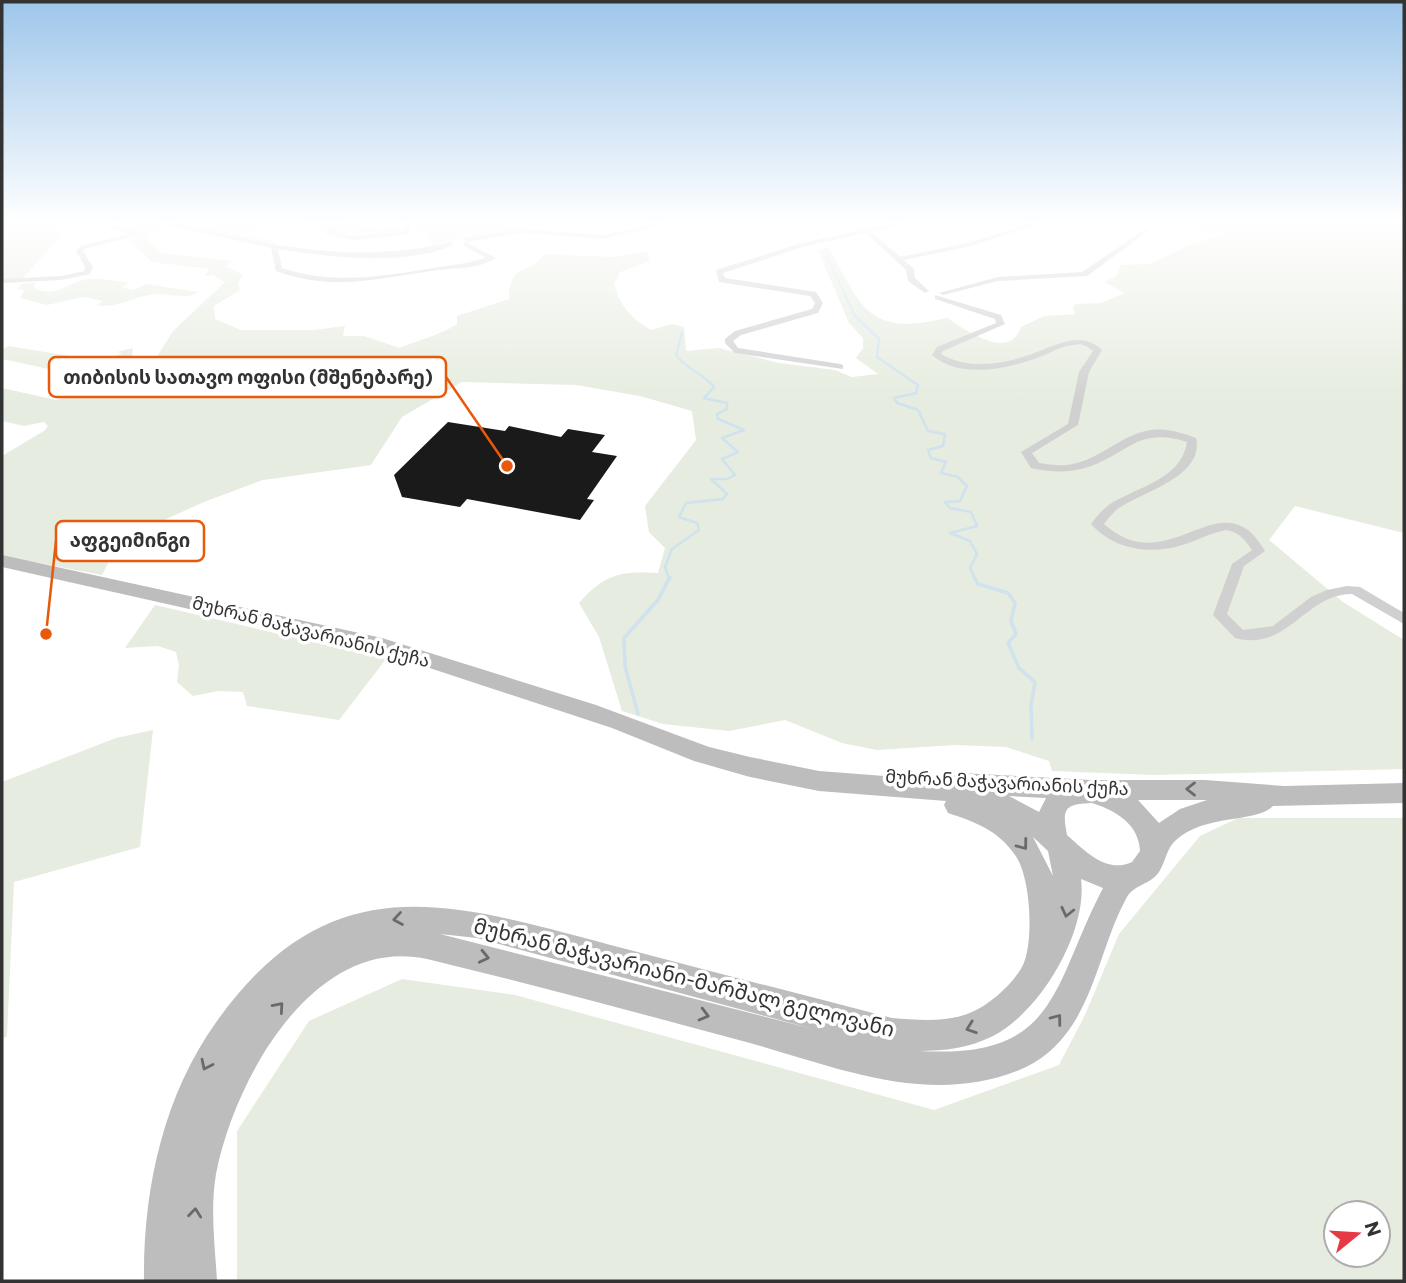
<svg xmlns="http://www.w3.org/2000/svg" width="1406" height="1283" viewBox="0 0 1406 1283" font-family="Commissioner,'Noto Sans Georgian',sans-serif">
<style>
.green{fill:#e6ecdf;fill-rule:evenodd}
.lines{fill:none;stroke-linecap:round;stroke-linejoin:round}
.stream-far2{stroke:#cfe2ee;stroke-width:2}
.stream-far1{stroke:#cfe2ee;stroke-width:2.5}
.stream{stroke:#cfe2ee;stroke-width:3.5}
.building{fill:#1a1a1a}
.street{fill:#d0d0d0;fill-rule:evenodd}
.secondary{fill:#bdbdbd;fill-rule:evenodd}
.oneway{stroke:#6a6a6a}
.labels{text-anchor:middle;stroke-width:7;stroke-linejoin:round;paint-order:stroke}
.street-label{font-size:18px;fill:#333;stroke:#fff}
.near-street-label{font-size:21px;fill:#333;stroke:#fff}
.leader{fill:none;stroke:#e8590c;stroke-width:2.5}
.callout-dot{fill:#e8590c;stroke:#fff;stroke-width:2.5}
.callout{fill:#fff;stroke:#e8590c;stroke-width:2.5}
.callout-label{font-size:19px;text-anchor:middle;font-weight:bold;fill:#333}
</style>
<rect width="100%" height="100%" fill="#fff"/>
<g class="green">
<polygon points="19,223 58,223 55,228 64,232 23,278 2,280 2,228"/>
<path d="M122,223L168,226L144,236L161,253L232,261L226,266L243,275L238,283L240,290L214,306L215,319L241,330H314L345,326L343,336H364L400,348C418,340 441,335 457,324V316L509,299C510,261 528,277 544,254L614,257L648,251L650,261L620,272L614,284C621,307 631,318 651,330L672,324L684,327L686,351L719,348L779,363L835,370L852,377L878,374L856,358L863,348V338L849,323L818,250L828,247C863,308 867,337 947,318C966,330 1009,362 1021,327L1044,316L1075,314L1073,307L1076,304L1101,303L1125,293L1104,282L1116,276L1121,265L1150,264L1191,244L1222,235L1175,223H1404V533L1295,506L1269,540L1343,602L1404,640V769L1154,775L1052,771L1049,761L1006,747L955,745L877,750L842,743L785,720L729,731L663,724L622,711L599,637L579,603C605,574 620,571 658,573L665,548L649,532L645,506L696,440L692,411L640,396L576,385L462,382L402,417L371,465L263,480L204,502L120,540L102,575L2,556V456L44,431L48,426L44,422L24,426L2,421V388L56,400L121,385L133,373L155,360L173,331L225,282L213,275L204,276L210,269L152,262L128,240L142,232L119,226Z"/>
<polygon points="166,223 212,229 215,223 272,223 243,234 276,242 269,246"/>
<polygon points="417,223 531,223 531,230 459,238 433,247 428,232 418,233"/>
<polygon points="340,224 374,228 406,226 407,234 336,236 328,230"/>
<path d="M73,278L37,282L33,286C54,302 70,279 90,279C103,278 116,281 129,283L121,287L133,290L146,284L199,292C183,301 173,293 156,294C135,295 119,309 97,305L103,301L84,297L47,305L20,298L24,290L18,289L21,284Z"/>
<path d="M9,346L105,362L122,353L117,352L133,348L132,357C80,383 54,369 2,359V349Z"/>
<polygon points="155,605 386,659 339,720 247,706 243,692 218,691 193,696 177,682 179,666 176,652 158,646 125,648"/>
<polygon points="153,730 140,847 14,882 7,1036 2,1039 2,782 116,738"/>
<path d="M1238,818H1404V1281H237V1131L309,1021L402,979L515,995L934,1110L1059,1065L1085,1015L1119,934L1200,836ZM1336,1213H1378V1255H1336Z"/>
</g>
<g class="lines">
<polyline class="stream-far2" points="825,252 855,316"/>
<g class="stream-far1">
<polyline points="854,315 879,339 877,357 918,385 916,393 894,398 897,403 918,410 928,431 945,434 943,446 928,450 931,458 946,462 941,473 958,477 967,486 960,501 945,502 950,508 971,512 977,526 950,533 970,541 977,554 970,568 975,579"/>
<path d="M669,579L665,567L672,549L699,530L697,523L679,517L686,503L723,499L727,494L711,479H727L735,475L722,459L738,452L722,438L744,430L718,419L717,414L727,409V403L704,398L714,387C703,373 687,370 676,355L682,333"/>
</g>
<g class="stream">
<polyline points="974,577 978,584 1008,593 1015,603 1011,621 1016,634 1008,643 1019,668 1035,682 1031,705 1032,738"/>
<polyline points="638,714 625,666 624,638 658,600 670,577"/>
</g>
</g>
<polygon class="building" points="448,422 505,431 509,426 561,437 568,429 605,435 592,452 617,456 587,499 594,500 580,520 467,499 460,507 402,497 394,475"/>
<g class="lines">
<g class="street">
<polygon points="114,223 120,223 119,226 142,234 84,249 83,251 93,267 90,274 61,280 2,283 2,279 61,276 84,271 85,267 76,251 80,246 131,234 113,228"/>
<path d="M157,223H171C270,244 349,266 451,242L454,244C409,267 327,257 278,249L282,268C342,289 406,271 466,263L486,258L463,245L465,242L462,240L465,238L522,229L604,235L655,223H668L604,239L522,233L465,242L496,258C479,269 457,268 438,270C379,278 334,292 276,271L271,248Z"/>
<polygon points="304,223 344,223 333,232 353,236 404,232 403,223 409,223 410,234 353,240 325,234 329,228"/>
<polygon points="893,223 906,223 872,232 900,257 968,243 1032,223 1042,223 971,246 904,260 914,269 915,278 929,291 925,293 908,281 906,270 866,233 806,246 723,273 725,278 816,292 823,303 818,313 741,335 733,341 738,348 840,364 843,365 843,369 735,353 725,343 725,339 735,331 812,309 815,303 810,296 719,282 716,270 802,243 863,230 862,226 869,228"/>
<polygon points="1145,229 1150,230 1087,276 998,281 943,295 939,293 998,277 1082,272"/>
<path d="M935,295L1001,315L1005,324L943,351L941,354C966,369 1000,365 1026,356C1052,348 1079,328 1102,350L1089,372L1078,425L1032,453L1039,463C1051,465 1064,467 1077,463C1104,456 1124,433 1152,430C1167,428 1182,433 1196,438C1205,478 1139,492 1115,511C1111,515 1107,520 1104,524C1159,574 1204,506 1243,527C1253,532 1259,542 1265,551L1244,566L1227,614L1243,630L1273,626L1311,597L1327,590L1347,586L1360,587L1404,613V624L1352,594C1304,594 1289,652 1235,638L1213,615L1232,564L1252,550C1245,540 1239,532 1226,530C1209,533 1195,542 1179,546C1148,555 1112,548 1091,524C1096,517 1103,509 1110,504C1137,487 1182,479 1187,442C1136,426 1128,455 1085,468C1068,473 1049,472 1031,468L1021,452L1068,424L1079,372L1093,351C1087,346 1081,343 1073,345C1060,346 1049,354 1037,358C1006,369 959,379 932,355L937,347L996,323L995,319L935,299Z"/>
</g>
<path class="secondary" d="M2,555L382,638L596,705L709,747L750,757L819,771L950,781L952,776L961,773L1091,780H1205L1284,786L1404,783V803L1273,806C1256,823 1204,814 1176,840C1166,849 1166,861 1159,872C1150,885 1135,884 1127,897C1099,947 1095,1012 1049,1052C1021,1076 977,1085 940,1085C876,1085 811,1060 750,1043C642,1014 535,985 427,959C313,934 234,1081 216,1174C210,1209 215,1246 217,1281H144C143,1190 163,1096 217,1021C335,856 460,906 626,949C714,972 803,995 892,1018C918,1020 948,1023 972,1012C991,1004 1014,983 1023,965C1034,942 1031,876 1015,855C998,830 975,822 948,813L944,805L946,801L819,791L750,777L694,761L612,728L381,652L2,567ZM1009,796L1046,798L1039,812ZM1138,800H1207L1180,809L1159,823ZM1092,803C1115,810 1139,824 1140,851L1132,862C1107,874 1085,851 1067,835C1062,809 1064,804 1092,803ZM1033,837L1048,851L1053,876ZM1081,879L1103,888C1051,988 1059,1059 919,1051C945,1051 969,1048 993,1036C1040,1012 1088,932 1081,879ZM440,934L477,938L813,1029Z"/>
</g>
<defs><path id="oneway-chevron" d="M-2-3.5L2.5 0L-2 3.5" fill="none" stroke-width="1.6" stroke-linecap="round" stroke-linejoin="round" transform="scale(1.75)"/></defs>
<g class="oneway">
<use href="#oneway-chevron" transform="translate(1191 789) rotate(-180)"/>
<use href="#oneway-chevron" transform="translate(1023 845) rotate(53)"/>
<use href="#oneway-chevron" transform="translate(1067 912) rotate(103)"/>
<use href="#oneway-chevron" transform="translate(398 919) rotate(171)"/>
<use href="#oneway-chevron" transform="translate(484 957) rotate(13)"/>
<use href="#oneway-chevron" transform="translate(279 1007) rotate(-49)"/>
<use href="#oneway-chevron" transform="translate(704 1015) rotate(15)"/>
<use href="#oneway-chevron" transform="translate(1057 1019) rotate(-53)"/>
<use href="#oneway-chevron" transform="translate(971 1028) rotate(160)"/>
<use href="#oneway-chevron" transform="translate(206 1065) rotate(116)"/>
<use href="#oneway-chevron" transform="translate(195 1213) rotate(-84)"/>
</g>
<linearGradient id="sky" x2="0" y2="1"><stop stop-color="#9ec6ea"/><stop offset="0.55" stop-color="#fff"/><stop offset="1" stop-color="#fff" stop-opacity="0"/></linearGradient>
<rect width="1406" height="403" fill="url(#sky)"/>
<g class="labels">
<g class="street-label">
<text transform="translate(311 632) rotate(14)" y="6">მუხრან მაჭავარიანის ქუჩა</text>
<text transform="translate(1007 783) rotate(3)" y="6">მუხრან მაჭავარიანის ქუჩა</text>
</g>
<g class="near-street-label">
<text transform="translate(684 978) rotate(14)" y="7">მუხრან მაჭავარიანი-მარშალ გელოვანი</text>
</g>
</g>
<path class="leader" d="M507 466L446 377M46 634L56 541"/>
<g class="callout-dot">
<circle cx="507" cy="466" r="7"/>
<circle cx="46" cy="634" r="7"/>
</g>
<g class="callout">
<rect x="49" y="357" width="397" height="40" rx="7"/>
<rect x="56" y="521" width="148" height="40" rx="7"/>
</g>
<g class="callout-label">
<text x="248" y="384">თიბისის სათავო ოფისი (მშენებარე)</text>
<text x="130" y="547">აფგეიმინგი</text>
</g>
<rect width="1406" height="1283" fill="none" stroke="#333333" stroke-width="7"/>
<g transform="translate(1357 1234) rotate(72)"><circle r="33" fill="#ffffff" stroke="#adadad" stroke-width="2"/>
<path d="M0-5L12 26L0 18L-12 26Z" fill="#e63946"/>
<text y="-10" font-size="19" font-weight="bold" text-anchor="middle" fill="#333333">N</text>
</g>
</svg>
